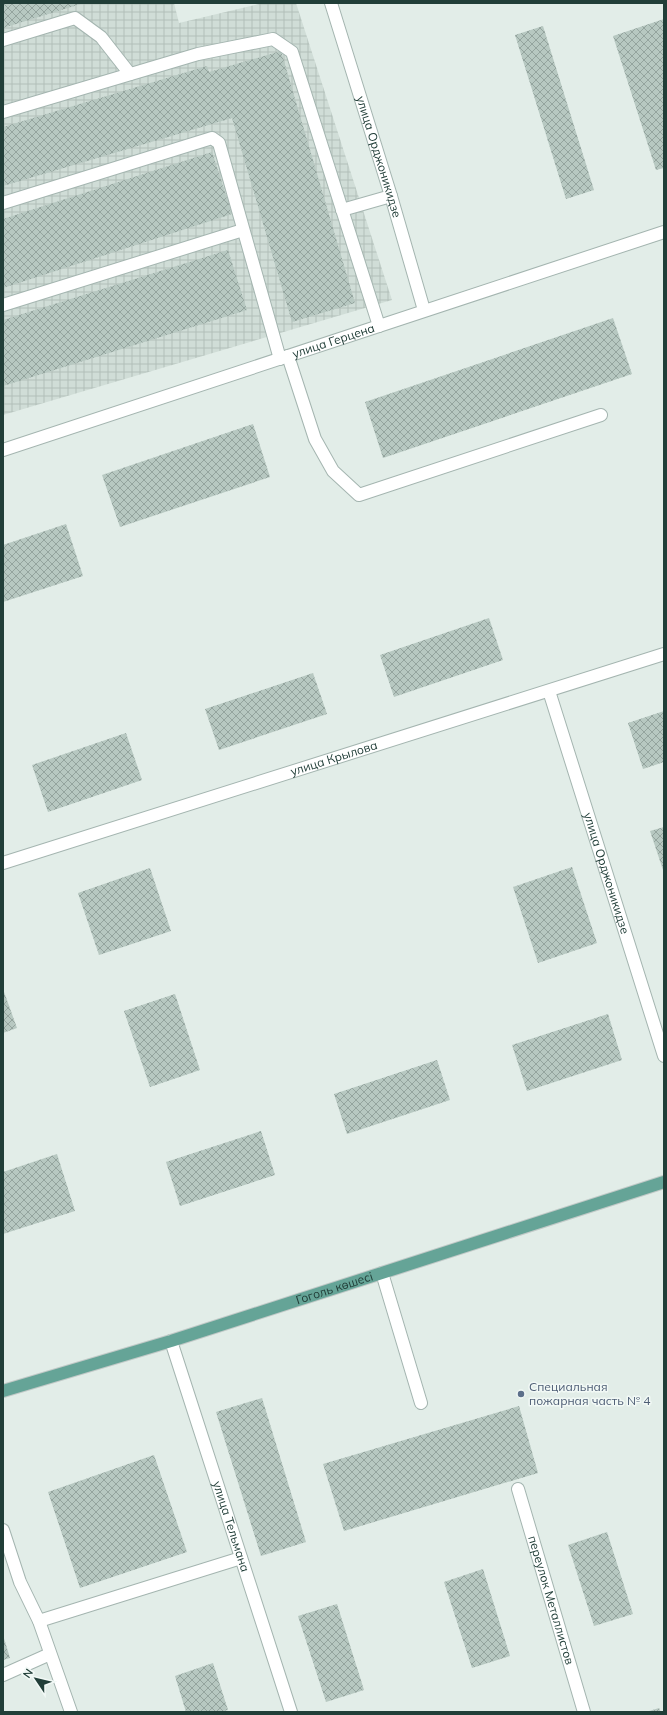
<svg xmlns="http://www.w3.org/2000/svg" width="667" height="1715" viewBox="0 0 667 1715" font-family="Mulish,sans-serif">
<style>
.industrial{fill:url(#industrial-grid)}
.building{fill:url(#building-cross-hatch)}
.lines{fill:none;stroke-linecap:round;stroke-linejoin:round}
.service-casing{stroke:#a4b5b0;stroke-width:14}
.minor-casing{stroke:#a4b5b0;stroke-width:14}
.primary-casing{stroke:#c1c9c7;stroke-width:14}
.service{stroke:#fff;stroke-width:12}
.minor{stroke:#fff;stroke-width:12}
.primary{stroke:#65a497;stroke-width:12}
.service-dot{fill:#5c6f8a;stroke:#f2f9f6;stroke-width:1.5}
.labels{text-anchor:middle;stroke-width:3;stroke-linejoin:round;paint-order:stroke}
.street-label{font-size:12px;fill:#213e38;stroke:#f2f9f6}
.service-label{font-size:12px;fill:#4e5e75;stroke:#f2f9f6;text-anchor:start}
</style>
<defs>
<pattern id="industrial-grid" width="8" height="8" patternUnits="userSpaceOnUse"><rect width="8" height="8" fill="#d0ddd7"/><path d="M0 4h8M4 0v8" fill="none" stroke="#b2bfb9"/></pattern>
<pattern id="building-cross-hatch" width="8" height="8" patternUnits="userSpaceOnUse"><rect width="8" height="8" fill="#b7c8c1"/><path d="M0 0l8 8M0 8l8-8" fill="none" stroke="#94a49e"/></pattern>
</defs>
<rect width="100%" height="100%" fill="#e2ede8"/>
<polygon class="industrial" points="3,3 174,3 179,23 263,3 296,3 392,300 3,415"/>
<g class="building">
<polygon points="3,3 84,3 3,28"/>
<polygon points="664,19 664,168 656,170 613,36"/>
<polygon points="543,26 594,190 566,199 515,35"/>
<polygon points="281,51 355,303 292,322 232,118 3,186 3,127 207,66 209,72"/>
<polygon points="212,152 232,214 3,288 3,219"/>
<polygon points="228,250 247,310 3,386 3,320"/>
<polygon points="613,318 632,374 383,458 365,402"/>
<polygon points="253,424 270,477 120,527 102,475"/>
<polygon points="66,524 83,576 3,602 3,545"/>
<polygon points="489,618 503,660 394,697 380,655"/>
<polygon points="313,673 327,714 219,750 205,709"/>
<polygon points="664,711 664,762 643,769 628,723"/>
<polygon points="126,733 142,780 48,812 32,765"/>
<polygon points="664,827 664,873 650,831"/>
<polygon points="572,867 597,943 538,963 513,887"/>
<polygon points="150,868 171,931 99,955 78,893"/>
<polygon points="3,989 17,1028 3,1033"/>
<polygon points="175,994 200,1070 150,1087 124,1011"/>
<polygon points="608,1014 622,1060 527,1091 512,1045"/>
<polygon points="437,1060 450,1100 347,1134 334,1094"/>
<polygon points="261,1131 275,1175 180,1206 166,1162"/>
<polygon points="57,1154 75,1211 3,1234 3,1172"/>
<polygon points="262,1398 306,1542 261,1556 216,1412"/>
<polygon points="519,1406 538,1473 344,1531 323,1464"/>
<polygon points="154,1455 187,1552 80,1588 48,1492"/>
<polygon points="607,1532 633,1614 594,1626 568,1545"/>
<polygon points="483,1569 510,1656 472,1668 444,1582"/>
<polygon points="337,1604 364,1690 326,1702 298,1616"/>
<polygon points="3,1635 10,1658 3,1660"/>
<polygon points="213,1663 228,1710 220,1712 186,1712 175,1676"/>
<polygon points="659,1708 661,1712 646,1712"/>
</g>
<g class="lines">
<g class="service-casing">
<g id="service">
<polyline points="3,40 75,18 101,37 130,74"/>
<polyline points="3,112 198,54 273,39 292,52 379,326"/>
<polyline points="3,203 212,138 219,143 280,359"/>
<polyline points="342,210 391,196"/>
<polyline points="3,305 243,230"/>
<polyline points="288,356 315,439 333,471 359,495 601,415"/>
<path id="s1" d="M549,691L664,1056"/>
<polyline points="382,1273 421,1403"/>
<polyline points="39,1621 241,1558"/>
<polyline points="3,1675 50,1654"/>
</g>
</g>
<g class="minor-casing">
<g id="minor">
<path id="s2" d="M331,3L391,196L424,310"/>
<path id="s3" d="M3,450L664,232"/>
<path id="s4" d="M3,863L664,654"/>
<path id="s5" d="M171,1341L291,1712"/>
<path id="s6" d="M518,1489L584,1712"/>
<polyline points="3,1530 20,1582 39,1621 71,1712"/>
</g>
</g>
<g class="primary-casing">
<g id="primary">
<path id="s7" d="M3,1391L171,1341L664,1182"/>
</g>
</g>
<use href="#service" class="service"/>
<use href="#minor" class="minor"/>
<use href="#primary" class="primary"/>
</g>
<circle class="service-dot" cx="521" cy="1394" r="4"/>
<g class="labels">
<g class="street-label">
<text dy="4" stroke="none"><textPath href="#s2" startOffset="161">улица Орджоникидзе</textPath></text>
<text dy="4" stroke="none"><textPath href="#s3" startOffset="348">улица Герцена</textPath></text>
<text dy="4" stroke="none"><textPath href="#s4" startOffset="347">улица Крылова</textPath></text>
<text dy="4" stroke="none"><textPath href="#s1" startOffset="191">улица Орджоникидзе</textPath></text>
<text dy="4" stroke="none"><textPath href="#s7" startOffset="347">Гоголь көшесі</textPath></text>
<text dy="4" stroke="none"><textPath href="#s5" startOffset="195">улица Тельмана</textPath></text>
<text dy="4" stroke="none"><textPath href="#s6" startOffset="116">переулок Металлистов</textPath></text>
</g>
<g class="service-label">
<text x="529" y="1391">Специальная<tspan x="529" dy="14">пожарная часть № 4</tspan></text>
</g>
</g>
<rect width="667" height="1715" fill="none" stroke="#213e38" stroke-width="8"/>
<g transform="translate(36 1679) rotate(305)" stroke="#f2f9f6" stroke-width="3" paint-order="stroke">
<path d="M0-3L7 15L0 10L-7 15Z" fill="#213e38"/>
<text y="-6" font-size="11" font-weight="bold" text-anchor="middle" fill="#213e38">N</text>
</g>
</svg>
